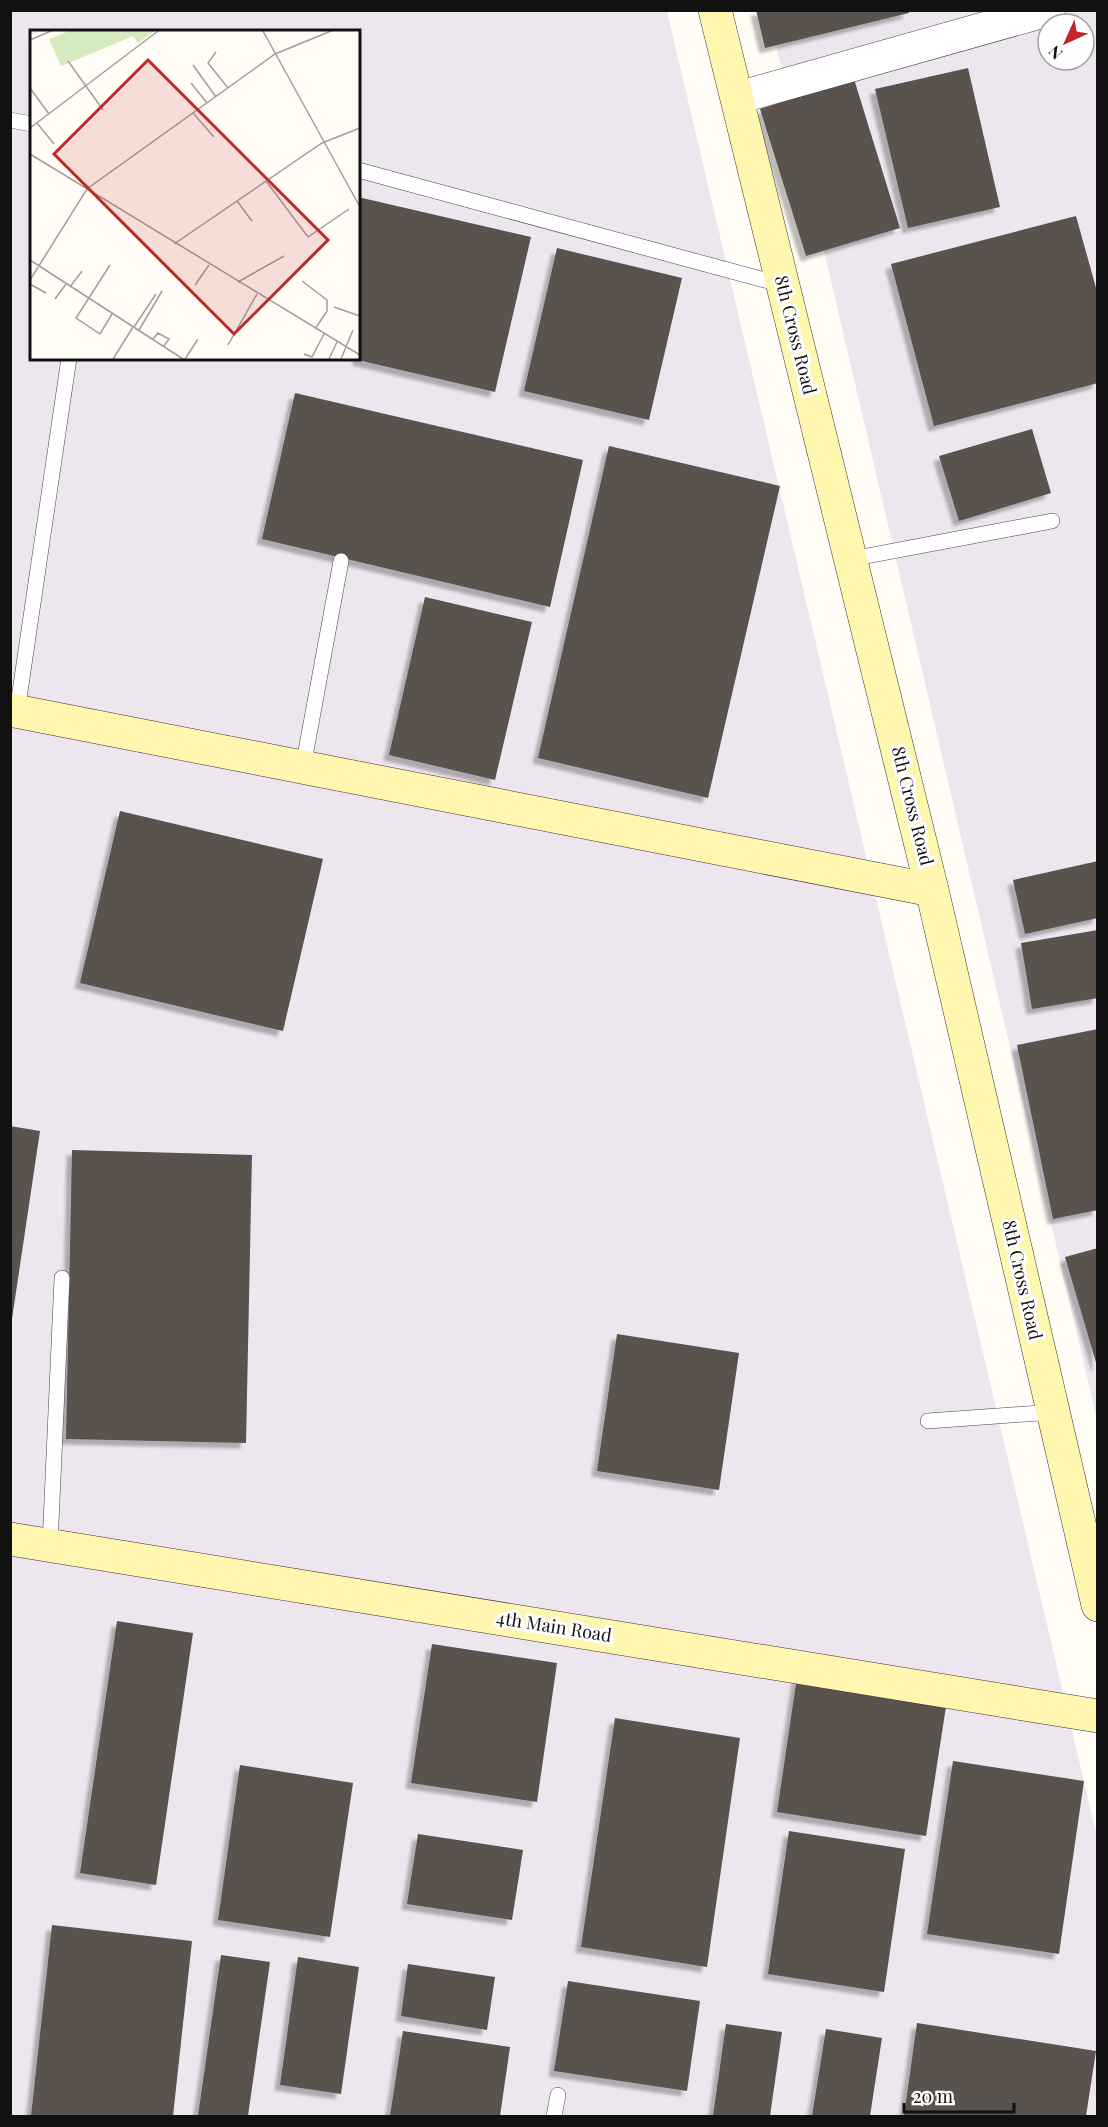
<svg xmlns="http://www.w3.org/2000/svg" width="1108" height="2127" viewBox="0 0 1108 2127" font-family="'Playfair Display',serif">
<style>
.industrial{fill:#eee6ef;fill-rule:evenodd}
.building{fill:#5a524d;filter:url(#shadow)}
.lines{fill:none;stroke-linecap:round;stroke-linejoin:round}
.lane-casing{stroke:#444;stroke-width:16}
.street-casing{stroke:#444;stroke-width:33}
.secondary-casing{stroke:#333;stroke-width:34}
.lane{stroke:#fff;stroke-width:15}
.street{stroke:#fff;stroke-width:32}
.secondary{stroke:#fff6b0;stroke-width:33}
.labels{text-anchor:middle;stroke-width:6;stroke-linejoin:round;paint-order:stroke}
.street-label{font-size:18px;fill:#111;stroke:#fff}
.inset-road{fill:none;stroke:#a09f9a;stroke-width:1.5}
.view{fill:#c4262e;fill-opacity:0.15;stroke:#c4262e;stroke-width:3}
.inset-edge{fill:none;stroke:#111;stroke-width:3}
</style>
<defs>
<filter id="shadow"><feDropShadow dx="-5.5" dy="5.5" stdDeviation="1.5" flood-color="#0004"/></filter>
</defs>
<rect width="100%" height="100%" fill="#fffdf5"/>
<g class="industrial">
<path d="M11,11H667L1097,1837V2116H11ZM32,32H358V358H32Z"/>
<path d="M768,11H1097V1420ZM1048,24H1084V60H1048Z"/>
</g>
<g class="building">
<polygon points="756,10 908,10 909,13 765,48"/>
<polygon points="968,68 1000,207 908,228 875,89"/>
<polygon points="854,79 900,228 806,256 760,109"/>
<polygon points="358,197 531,237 495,392 358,360"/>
<polygon points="1076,216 1098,295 1098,383 934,426 891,264"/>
<polygon points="557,248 682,278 649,420 524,391"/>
<polygon points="295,393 583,460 550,607 262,539"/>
<polygon points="1032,429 1051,493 959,521 939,456"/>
<polygon points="609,446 780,486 708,798 538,758"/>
<polygon points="425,597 532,622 495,780 389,755"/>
<polygon points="120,811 323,859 283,1031 80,983"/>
<polygon points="1098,861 1098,918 1025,934 1013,880"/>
<polygon points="1098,930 1098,998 1032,1009 1021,943"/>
<polygon points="1098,1029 1098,1210 1053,1219 1017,1045"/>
<polygon points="10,1126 40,1131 12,1319 10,1319"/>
<polygon points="72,1150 252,1155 246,1443 66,1439"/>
<polygon points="1098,1248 1098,1366 1097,1366 1065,1257"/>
<polygon points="617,1334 739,1353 719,1490 597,1471"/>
<polygon points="117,1621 193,1633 156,1885 80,1873"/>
<polygon points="432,1644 557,1663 537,1802 411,1783"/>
<polygon points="797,1677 947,1700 926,1836 777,1812"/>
<polygon points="615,1718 740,1738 707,1967 581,1947"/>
<polygon points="953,1761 1084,1781 1059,1954 927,1934"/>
<polygon points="240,1765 353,1783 330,1937 218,1920"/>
<polygon points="789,1831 905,1849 884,1992 768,1974"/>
<polygon points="418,1834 523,1850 512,1920 407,1904"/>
<polygon points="52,1925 192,1941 173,2116 31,2116"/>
<polygon points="221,1955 270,1962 248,2116 198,2116"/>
<polygon points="298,1957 359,1967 341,2094 280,2085"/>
<polygon points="408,1964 495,1977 487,2030 401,2016"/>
<polygon points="568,1981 700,2001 687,2091 554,2071"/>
<polygon points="917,2023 1096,2051 1086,2116 904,2116"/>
<polygon points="726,2024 782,2032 770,2116 713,2116"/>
<polygon points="826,2029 882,2038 870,2116 812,2116"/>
<polygon points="403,2031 510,2047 500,2116 390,2116"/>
</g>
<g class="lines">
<g class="lane-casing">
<g id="lane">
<polyline points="10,120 32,124"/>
<polyline points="358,170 783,285"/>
<polyline points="851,559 1052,521"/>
<polyline points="17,712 69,358"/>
<polyline points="303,767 341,561"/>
<polyline points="928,1421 1053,1412"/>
<polyline points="50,1545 62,1278"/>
<polyline points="554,2116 558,2095"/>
</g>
</g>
<g class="street-casing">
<polyline id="street" points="737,98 1049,10"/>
</g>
<g class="secondary-casing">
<g id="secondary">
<polyline points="715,10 932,890 1098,1605"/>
<polyline points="10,710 932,890"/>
<polyline points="10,1539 1098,1716"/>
</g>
</g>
<use href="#lane" class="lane"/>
<use href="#street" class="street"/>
<use href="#secondary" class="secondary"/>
</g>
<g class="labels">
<g class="street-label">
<text transform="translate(795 335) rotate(76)" y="6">8th Cross Road</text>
<text transform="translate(912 806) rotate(76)" y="6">8th Cross Road</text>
<text transform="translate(1022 1280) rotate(77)" y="6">8th Cross Road</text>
<text transform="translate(554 1627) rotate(9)" y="6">4th Main Road</text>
</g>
</g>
<g transform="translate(30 30)">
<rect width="330" height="330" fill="#fffdf5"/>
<path d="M39,1H124L108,13L103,6L31,36L19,9Z" fill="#d5ebbd"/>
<path class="inset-road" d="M233,1L330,177M0,10L21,1M186,22L178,33L198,58M38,31L73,80M163,35L186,67M161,53L177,73M0,58L19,84M163,83L184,107M7,93L24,114M0,98L128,1M0,124L330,325M236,151L278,207L319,179M207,171L222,191M144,214L292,113L330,98M0,230L153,329M80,235L46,288L70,304L82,284M0,250L57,159L245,24L301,1M272,251L297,270V281L285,299M208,252L254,226M0,254L16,263M165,255L179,235M40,257L52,241M25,269L36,254M304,277L330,286M104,297L126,264M109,300L132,261M123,309L128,303L139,309L134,316M198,315L227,264M274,324L282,327L294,304M83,329L103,297M155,329L168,309M299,329L307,312M311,329L323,300"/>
<path class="view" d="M118,30L298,210L204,304L24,124Z"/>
<rect width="330" height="330" class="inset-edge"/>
</g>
<rect width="1108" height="2127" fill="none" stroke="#111111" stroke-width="24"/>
<g transform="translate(1066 42) rotate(225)"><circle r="28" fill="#ffffff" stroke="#a0a0a0" stroke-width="1.5"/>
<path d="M0-4.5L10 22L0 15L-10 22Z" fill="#c4262e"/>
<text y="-9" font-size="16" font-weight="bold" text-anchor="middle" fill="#111111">N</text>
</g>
<path d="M904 2103v9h110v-9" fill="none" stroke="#111111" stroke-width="3"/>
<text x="913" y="2103" font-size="18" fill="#111111" stroke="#ffffff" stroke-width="4.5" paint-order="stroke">20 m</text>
</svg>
